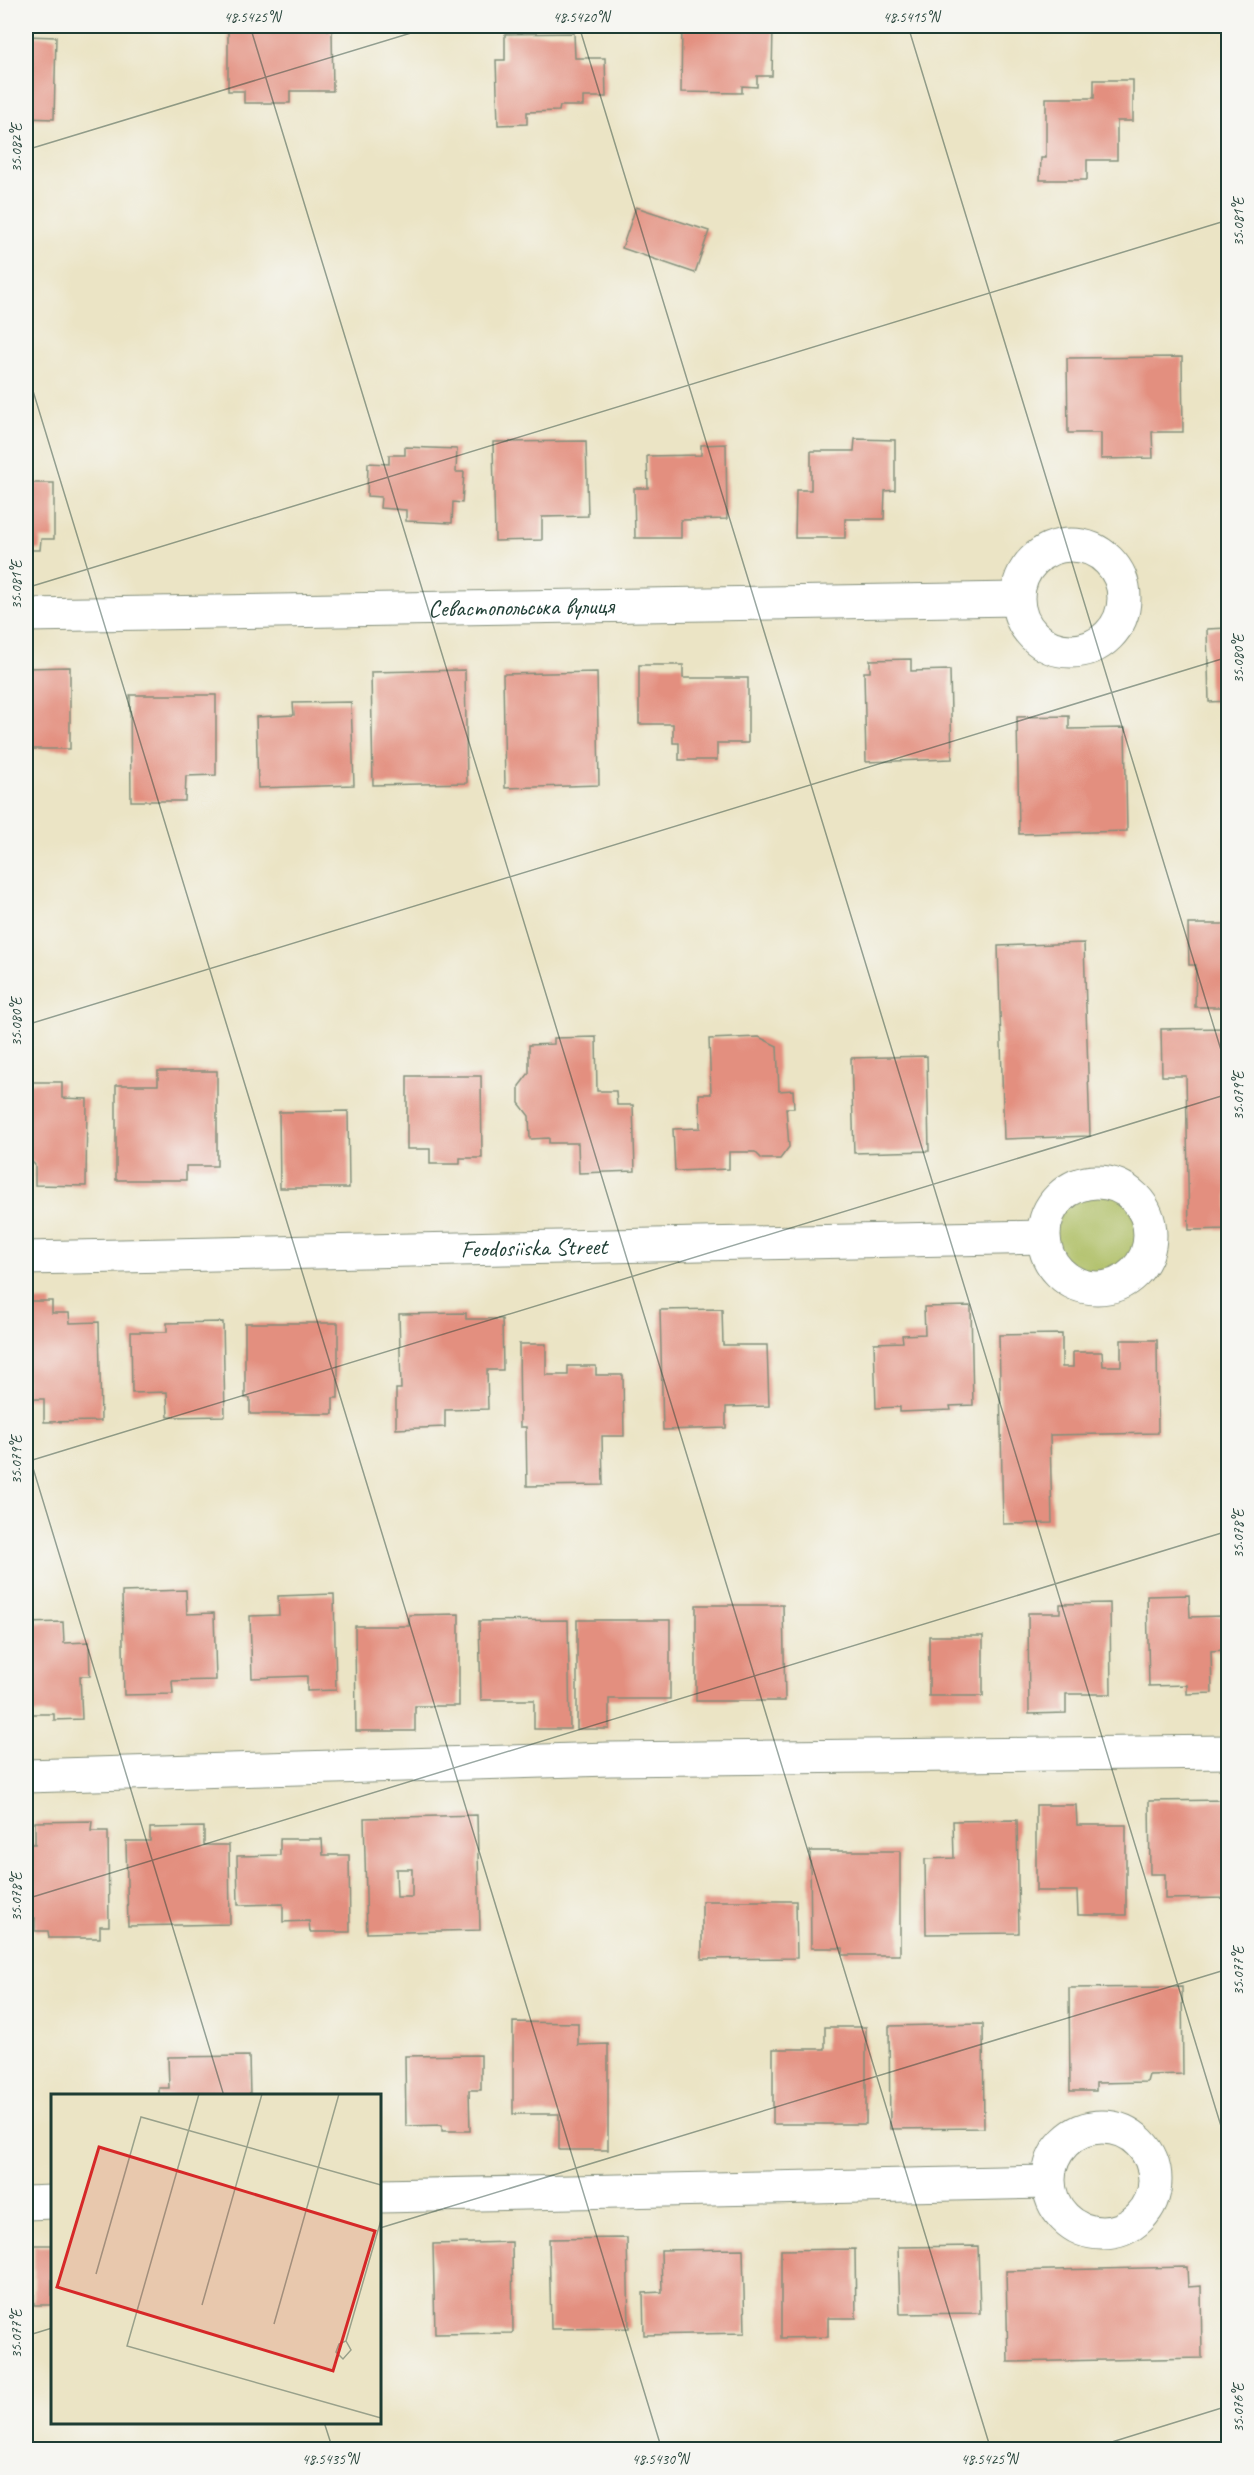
<svg xmlns="http://www.w3.org/2000/svg" width="1254" height="2475" viewBox="0 0 1254 2475" font-family="Caveat,sans-serif">
<style>
.green{fill:#abbc5f;stroke:#657c4a;stroke-width:1.5}
.building{fill:#e38f7f;fill-rule:evenodd}
.lines{fill:none;stroke-linecap:round;stroke-linejoin:round}
.street-casing{stroke:#85907c;stroke-width:35}
.street{stroke:#fff;stroke-width:33}
.ticks{fill:none;stroke:#1f3d34;stroke-width:1.5;stroke-opacity:0.45}
.labels{text-anchor:middle;stroke-width:4.5;stroke-linejoin:round;paint-order:stroke}
.street-label{font-size:24px;fill:#1f3d34;stroke:#f6f6f2}
.inset-road{fill:none;stroke:#99a18b;stroke-width:1.5}
.view{fill:#d62828;fill-opacity:0.15;stroke:#d62828;stroke-width:3}
.inset-edge{fill:none;stroke:#1f3d34;stroke-width:3}
.neatline{fill:none;stroke:#1f3d34;stroke-width:2}
.ticks-label{font-size:15px;text-anchor:middle;fill:#1f3d34}
</style>
<rect width="100%" height="100%" fill="#f6f6f2"/>
<filter id="ink" filterUnits="userSpaceOnUse"><feTurbulence type="fractalNoise" baseFrequency=".0167" numOctaves="2"/><feDisplacementMap in="SourceGraphic" scale="12" xChannelSelector="R" yChannelSelector="G"/><feConvolveMatrix kernelMatrix="1 2 1 2 8 2 1 2 1" color-interpolation-filters="sRGB"/></filter>
<filter id="wash" filterUnits="userSpaceOnUse"><feTurbulence type="fractalNoise" baseFrequency=".008" numOctaves="4" result="noise"/><feDisplacementMap in="SourceGraphic" scale="24" xChannelSelector="R" yChannelSelector="G"/><feGaussianBlur stdDeviation="1.35" result="paint"/><feColorMatrix in="noise" values="0 0 0 0 0 0 0 0 0 0 0 0 0 0 0 0 0 1.4 0 .05"/><feComposite in="paint" operator="in"/></filter>
<g filter="url(#wash)">
<rect width="100%" height="100%" fill="#ebe4c5"/>
<circle class="green" cx="1097" cy="1235" r="53"/>
<g id="blocks">
<g class="building">
<polygon points="287,26 328,26 328,30 332,30 333,91 290,91 290,103 244,103 244,91 228,91 228,30 287,29"/>
<polygon points="682,26 773,27 772,76 757,76 757,87 742,86 742,93 681,92"/>
<polygon points="574,33 575,58 605,58 606,97 583,97 583,106 560,106 559,111 527,112 527,124 498,125 496,60 505,60 505,34"/>
<polygon points="26,36 56,37 54,119 26,118"/>
<polygon points="1094,80 1133,80 1133,121 1117,121 1117,160 1087,160 1087,180 1040,180 1041,158 1046,158 1046,98 1094,98"/>
<polygon points="636,207 709,231 695,273 622,248"/>
<polygon points="1182,357 1183,432 1152,432 1153,458 1101,459 1101,433 1068,433 1067,358"/>
<polygon points="855,439 895,440 895,490 885,491 884,519 845,519 845,538 795,538 796,490 811,490 811,451 854,451"/>
<polygon points="586,441 588,516 542,517 542,540 495,541 493,442"/>
<polygon points="726,444 727,519 681,520 681,538 635,538 634,488 648,488 647,456 701,455 701,445"/>
<polygon points="405,447 457,449 456,472 464,472 462,503 453,502 452,523 406,521 406,510 380,508 381,497 367,496 368,463 389,464 389,455 405,455"/>
<polygon points="26,483 54,483 54,539 41,539 40,550 26,550"/>
<polygon points="1228,628 1228,701 1209,702 1207,629"/>
<polygon points="911,659 911,671 950,670 952,759 866,762 864,672 870,672 870,660"/>
<polygon points="639,665 683,665 683,678 748,678 748,743 717,743 717,760 679,760 679,743 673,743 673,724 639,724"/>
<polygon points="70,667 70,749 26,749 26,668"/>
<polygon points="465,670 467,783 373,785 371,672"/>
<polygon points="597,672 599,785 505,788 503,674"/>
<polygon points="130,695 216,695 216,775 186,776 185,801 131,801"/>
<polygon points="351,702 354,785 258,788 256,717 294,715 293,703"/>
<polygon points="1069,716 1069,729 1125,728 1127,831 1019,834 1017,717"/>
<polygon points="1188,924 1228,924 1228,1007 1195,1007 1196,965 1189,965"/>
<polygon points="1084,943 1090,1136 1004,1139 998,946"/>
<polygon points="1228,1028 1228,1229 1189,1230 1186,1076 1162,1076 1161,1029"/>
<polygon points="596,1037 597,1091 616,1091 617,1105 633,1105 635,1171 579,1173 578,1143 549,1143 549,1138 530,1139 529,1116 519,1103 519,1086 529,1073 529,1045 554,1044 554,1038"/>
<polygon points="759,1037 777,1046 779,1091 793,1090 794,1108 786,1108 789,1147 780,1159 762,1159 755,1152 729,1152 729,1169 675,1171 673,1129 700,1128 699,1094 711,1094 709,1039"/>
<polygon points="927,1056 929,1151 854,1153 851,1058"/>
<polygon points="158,1071 217,1071 217,1166 186,1166 186,1180 116,1180 116,1085 158,1085"/>
<polygon points="407,1076 481,1076 482,1158 460,1158 460,1164 430,1164 430,1149 407,1149"/>
<polygon points="26,1082 62,1082 62,1098 87,1099 86,1186 35,1185 35,1165 26,1156"/>
<polygon points="348,1111 349,1188 280,1188 279,1112"/>
<polygon points="26,1301 52,1301 52,1313 69,1313 70,1323 99,1322 101,1421 44,1422 44,1399 26,1399"/>
<polygon points="971,1306 973,1405 950,1406 951,1410 900,1412 900,1407 876,1408 874,1343 903,1342 902,1335 925,1334 924,1307"/>
<polygon points="722,1309 723,1345 767,1345 769,1406 726,1407 726,1428 663,1430 660,1310"/>
<polygon points="466,1313 466,1319 502,1319 503,1370 487,1370 488,1409 445,1410 445,1427 396,1429 396,1389 401,1389 399,1314"/>
<polygon points="223,1322 225,1416 168,1417 167,1392 132,1393 131,1332 167,1332 167,1323"/>
<polygon points="245,1323 338,1323 338,1398 333,1398 333,1414 250,1414 250,1398 245,1398"/>
<polygon points="1062,1334 1062,1367 1073,1367 1073,1352 1102,1352 1103,1366 1121,1366 1121,1340 1157,1340 1158,1433 1050,1435 1052,1523 1003,1524 999,1335"/>
<polygon points="519,1344 546,1344 546,1375 568,1375 568,1366 596,1366 596,1375 623,1375 624,1436 602,1436 603,1485 527,1486 526,1427 520,1427"/>
<polygon points="186,1590 187,1614 214,1613 216,1680 172,1681 173,1694 124,1695 122,1592"/>
<polygon points="334,1594 336,1690 307,1691 307,1676 252,1678 250,1616 279,1615 278,1596"/>
<polygon points="1189,1595 1190,1617 1222,1616 1223,1650 1211,1651 1212,1693 1187,1694 1187,1685 1149,1686 1147,1596"/>
<polygon points="1110,1603 1111,1694 1066,1694 1066,1713 1029,1714 1028,1613 1060,1613 1060,1604"/>
<polygon points="696,1605 783,1605 785,1701 696,1701"/>
<polygon points="459,1614 459,1706 415,1706 415,1731 356,1731 355,1626 409,1626 409,1615"/>
<polygon points="568,1620 570,1729 534,1729 534,1700 481,1700 479,1621"/>
<polygon points="577,1620 670,1620 670,1699 609,1699 609,1729 577,1729"/>
<polygon points="63,1622 64,1643 89,1642 90,1676 80,1676 82,1719 54,1720 54,1714 26,1714 26,1623"/>
<rect x="929" y="1636" width="54" height="60"/>
<polygon points="1228,1800 1228,1898 1165,1899 1165,1874 1150,1874 1149,1801"/>
<polygon points="1036,1805 1076,1805 1077,1825 1126,1825 1126,1915 1078,1915 1077,1891 1036,1891"/>
<path d="M477,1815L480,1930L367,1933L364,1818ZM396,1869H412V1897H397Z"/>
<polygon points="1017,1820 1019,1933 926,1934 925,1859 954,1858 953,1821"/>
<polygon points="92,1821 91,1831 108,1831 109,1926 100,1926 100,1938 49,1938 48,1931 35,1931 35,1918 26,1918 26,1844 35,1844 35,1822"/>
<polygon points="204,1827 204,1845 229,1845 230,1924 128,1926 126,1841 150,1841 150,1828"/>
<polygon points="280,1839 322,1839 323,1855 349,1855 350,1932 310,1932 309,1921 283,1922 283,1904 238,1905 237,1856 280,1855"/>
<polygon points="810,1851 900,1851 900,1955 843,1955 843,1948 811,1948"/>
<polygon points="702,1901 796,1901 797,1958 702,1959"/>
<polygon points="1182,1987 1183,2074 1149,2075 1147,2082 1096,2083 1096,2091 1070,2091 1069,1988"/>
<polygon points="513,2022 578,2023 578,2045 608,2044 608,2150 559,2150 559,2114 513,2114"/>
<polygon points="983,2024 984,2128 890,2129 889,2026"/>
<polygon points="825,2027 866,2027 866,2124 773,2124 773,2049 825,2049"/>
<polygon points="481,2055 481,2090 469,2090 470,2131 442,2131 442,2125 406,2126 405,2056"/>
<polygon points="249,2056 250,2096 159,2096 159,2088 169,2088 168,2057"/>
<polygon points="28,2081 29,2127 26,2127 26,2082"/>
<polygon points="627,2238 629,2328 551,2329 549,2239"/>
<polygon points="512,2242 513,2333 435,2334 433,2244"/>
<rect x="34" y="2245" width="18" height="60"/>
<polygon points="978,2246 980,2313 900,2314 898,2247"/>
<polygon points="743,2249 745,2333 644,2335 643,2293 662,2292 661,2250"/>
<polygon points="855,2249 856,2318 828,2318 828,2337 781,2338 781,2250"/>
<polygon points="1187,2267 1188,2287 1201,2286 1202,2358 1008,2362 1006,2271"/>
</g>
</g>
</g>
<g filter="url(#ink)">
<use href="#blocks" fill-opacity="0" stroke="#85907c" stroke-width="1.5"/>
<g class="lines">
<g class="street-casing">
<g id="street">
<circle cx="1071" cy="598" r="53"/>
<path id="s1" d="M26,615L1017,599"/>
<circle cx="1097" cy="1235" r="53"/>
<path id="s2" d="M26,1258L1043,1237"/>
<polyline points="26,1776 609,1759 1228,1752"/>
<circle cx="1102" cy="2180" r="53"/>
<polyline points="380,2196 1048,2182"/>
<polyline points="26,2203 52,2202"/>
</g>
</g>
<use href="#street" class="street"/>
</g>
</g>
<path class="ticks" d="M250,26L991,2450M579,26L1228,2149M908,26L1228,1073M26,150L434,26M26,368L662,2450M26,588L1228,220M26,1025L1228,657M26,1445L224,2096M26,1462L1228,1094M26,1899L1228,1531M380,2228L1228,1969M26,2336L52,2328M324,2422L333,2450M1086,2450L1228,2406"/>
<g class="labels">
<g class="street-label">
<text dy="8" stroke="none"><textPath href="#s1" startOffset="495">Севастопольська вулиця</textPath></text>
<text dy="8" stroke="none"><textPath href="#s2" startOffset="508">Feodosiiska Street</textPath></text>
</g>
</g>
<g transform="translate(51 2094)">
<rect width="330" height="330" fill="#ebe4c5"/>
<path class="inset-road" d="M148,0L76,252L330,324M45,180L90,23L330,91M151,211L211,0M223,230L288,0M295,247L300,256L292,265L285,258L288,250L295,247L330,126"/>
<path class="view" d="M48,53L324,137L282,277L6,193Z"/>
<rect width="330" height="330" class="inset-edge"/>
</g>
<rect width="1254" height="2475" fill="none" stroke="#f6f6f2" stroke-width="66"/>
<rect x="33" y="33" width="1188" height="2409" class="neatline"/>
<g class="ticks-label">
<text x="252" y="22">48.5425°N</text>
<text x="581" y="22">48.5420°N</text>
<text x="911" y="22">48.5415°N</text>
<text transform="translate(16 148) rotate(-90)" y="5">35.082°E</text>
<text transform="translate(1238 222) rotate(-90)" y="5">35.081°E</text>
<text transform="translate(16 585) rotate(-90)" y="5">35.081°E</text>
<text transform="translate(1238 659) rotate(-90)" y="5">35.080°E</text>
<text transform="translate(16 1022) rotate(-90)" y="5">35.080°E</text>
<text transform="translate(1238 1096) rotate(-90)" y="5">35.079°E</text>
<text transform="translate(16 1460) rotate(-90)" y="5">35.079°E</text>
<text transform="translate(1238 1534) rotate(-90)" y="5">35.078°E</text>
<text transform="translate(16 1897) rotate(-90)" y="5">35.078°E</text>
<text transform="translate(1238 1971) rotate(-90)" y="5">35.077°E</text>
<text transform="translate(16 2334) rotate(-90)" y="5">35.077°E</text>
<text transform="translate(1238 2408) rotate(-90)" y="5">35.076°E</text>
<text x="330" y="2464">48.5435°N</text>
<text x="660" y="2464">48.5430°N</text>
<text x="989" y="2464">48.5425°N</text>
</g>
</svg>
